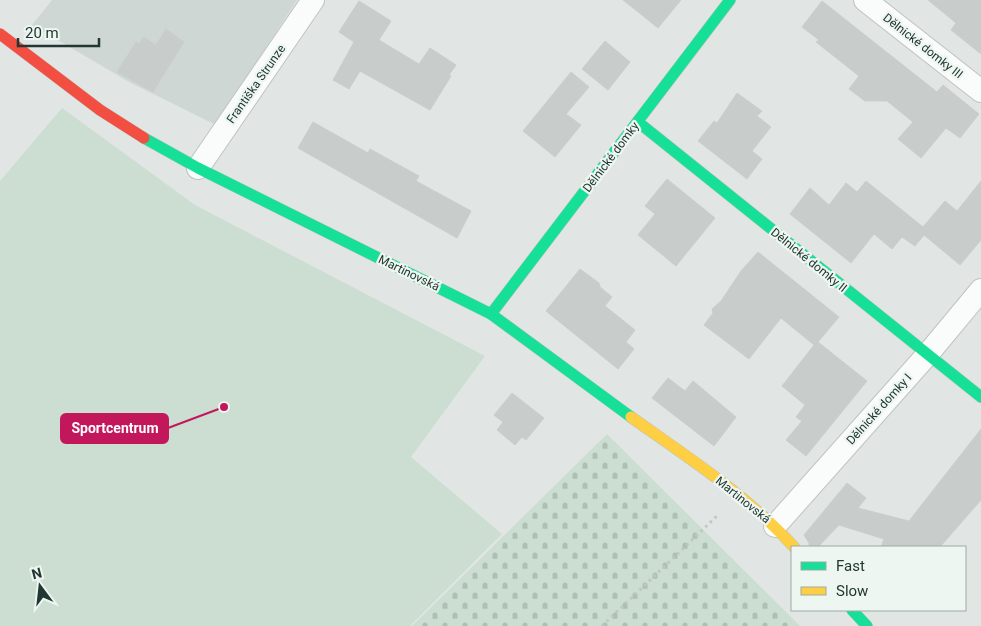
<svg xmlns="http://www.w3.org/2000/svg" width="981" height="626" viewBox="0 0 981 626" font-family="Roboto,sans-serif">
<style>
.built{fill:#cfd7d4}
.cemetery{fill:url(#cemetery-stones)}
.garden{fill:#cbded1}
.building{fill:#c8cdcb;stroke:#cacfcd}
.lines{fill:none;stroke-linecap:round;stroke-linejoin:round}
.street-casing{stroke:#bec3c1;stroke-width:24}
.fast-casing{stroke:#bec3c1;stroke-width:12}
.slow-casing{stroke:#bec3c1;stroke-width:12}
.jam-casing{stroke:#bec3c1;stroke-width:12}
.path{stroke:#bfc7c5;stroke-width:3;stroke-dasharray:2.5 4;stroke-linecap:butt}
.street{stroke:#fafbfb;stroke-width:22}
.fast{stroke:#16e098;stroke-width:11}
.slow{stroke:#ffcf43;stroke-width:11}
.jam{stroke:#f24e42;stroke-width:11}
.labels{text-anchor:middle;stroke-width:4.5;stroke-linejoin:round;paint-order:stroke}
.street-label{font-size:12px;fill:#213731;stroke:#eef6f2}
.leader{fill:none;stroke:#c2185b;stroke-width:2}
.callout-dot{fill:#c2185b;stroke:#eef6f2;stroke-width:2}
.callout{fill:#c2185b;stroke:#c2185b;stroke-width:2}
.callout-label{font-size:14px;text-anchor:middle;font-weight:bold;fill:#fff}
</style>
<defs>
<pattern id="cemetery-stones" width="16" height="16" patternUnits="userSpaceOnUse" patternTransform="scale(1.25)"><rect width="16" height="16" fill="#cbded1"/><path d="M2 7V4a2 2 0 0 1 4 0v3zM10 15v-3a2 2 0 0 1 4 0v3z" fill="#aebfb4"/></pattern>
</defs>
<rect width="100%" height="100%" fill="#e1e6e4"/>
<polygon class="built" points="52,0 297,0 216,125 131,83 32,25"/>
<polygon class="cemetery" points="607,434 800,626 412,626"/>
<polygon class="garden" points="62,108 195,205 485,356 411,457 502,534 410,626 0,626 0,181"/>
<g class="building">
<polygon points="623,0 681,0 658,28"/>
<polygon points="928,0 981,0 981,54 951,30 956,23"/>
<polygon points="359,1 391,21 379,40 419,64 430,48 456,65 449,75 451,76 430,110 360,71 349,89 333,80 354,42 339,32"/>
<polygon points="822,1 937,92 943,85 979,114 960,138 946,128 921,158 898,139 913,122 887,101 865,101 849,89 859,76 816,42 819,40 802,27"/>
<polygon points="166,29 184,42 153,92 117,72 136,42 139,44 144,37 156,45"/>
<polygon points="605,41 630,62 608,90 582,69"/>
<polygon points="571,72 589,87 566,114 581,125 555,157 523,131"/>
<polygon points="737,93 762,111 757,116 771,127 752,151 762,159 747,179 698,141 714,121 717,123"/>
<polygon points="313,122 368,153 370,149 419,176 416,181 471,211 457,238 298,148"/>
<polygon points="667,179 715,218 676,266 638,235 655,214 645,206"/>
<polygon points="866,181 923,227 945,201 957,211 981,181 981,240 960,265 924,235 915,246 902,237 892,249 874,234 851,263 790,214 810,188 829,205 846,183 857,192"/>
<polygon points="758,252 839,317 818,342 867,381 806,456 786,440 802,421 796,417 805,405 782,386 814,345 781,318 749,359 704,325 713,313 712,309 721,301 741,271"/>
<polygon points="580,269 599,283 600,287 612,297 605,306 635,330 626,342 634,349 618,369 546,311"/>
<polygon points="668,378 685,391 693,381 736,417 714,446 652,398"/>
<polygon points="512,393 544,418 526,440 522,437 515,445 497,430 503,422 494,415"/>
<polygon points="981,429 981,500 940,547 881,547 884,539 839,525 818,547 809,547 809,543 804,535 847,483 866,498 858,508 909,521"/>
</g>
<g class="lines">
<g class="street-casing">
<g id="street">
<polyline points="865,0 981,91"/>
<polyline points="198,168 313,0"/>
<polyline points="775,526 927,355 981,290"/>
</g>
</g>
<g class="fast-casing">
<g id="fast">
<polyline points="638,122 981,397"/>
<polyline points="144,138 198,168 491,314 631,417"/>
<polyline points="491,314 730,0"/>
<polyline points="852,610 867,626"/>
</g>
</g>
<g class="slow-casing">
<path id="slow" d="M631,417C687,457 747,495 794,547"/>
</g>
<g class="jam-casing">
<polyline id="jam" points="0,34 100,110 144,138"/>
</g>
<polyline class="path" points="602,626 719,514"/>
<use href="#street" class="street"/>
<use href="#fast" class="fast"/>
<use href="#slow" class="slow"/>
<use href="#jam" class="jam"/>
</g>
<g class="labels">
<g class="street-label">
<text transform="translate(923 46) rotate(38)" y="4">Dělnické domky III</text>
<text transform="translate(256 84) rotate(-55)" y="4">Františka Strunze</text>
<text transform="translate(611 157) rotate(-53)" y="4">Dělnické domky</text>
<text transform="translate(809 260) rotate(39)" y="4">Dělnické domky II</text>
<text transform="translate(409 273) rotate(26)" y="4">Martinovská</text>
<text transform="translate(879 409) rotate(-48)" y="4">Dělnické domky I</text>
<text transform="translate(743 500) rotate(39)" y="4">Martinovská</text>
</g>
</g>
<path class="leader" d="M224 407L168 428"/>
<circle class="callout-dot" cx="224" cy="407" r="5"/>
<rect class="callout" x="61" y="414" width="107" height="29" rx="5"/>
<g class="callout-label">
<text x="115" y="433">Sportcentrum</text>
</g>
<rect x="791" y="546" width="175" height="65" fill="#eef6f2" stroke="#9caaa5"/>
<rect x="801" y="562" width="25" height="8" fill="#16e098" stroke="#9caaa5"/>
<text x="836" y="571" font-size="15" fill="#213731">Fast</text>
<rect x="801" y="587" width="25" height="8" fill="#ffcf43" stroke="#9caaa5"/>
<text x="836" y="596" font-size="15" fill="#213731">Slow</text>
<g transform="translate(40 586) rotate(345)" stroke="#eef6f2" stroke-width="4" paint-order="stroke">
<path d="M0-4L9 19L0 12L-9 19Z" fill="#213731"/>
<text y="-8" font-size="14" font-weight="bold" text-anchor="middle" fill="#213731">N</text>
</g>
<path d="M18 38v8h81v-8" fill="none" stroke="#213731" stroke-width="2.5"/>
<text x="25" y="38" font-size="15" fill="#213731" stroke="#eef6f2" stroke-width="4" paint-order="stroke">20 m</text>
</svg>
